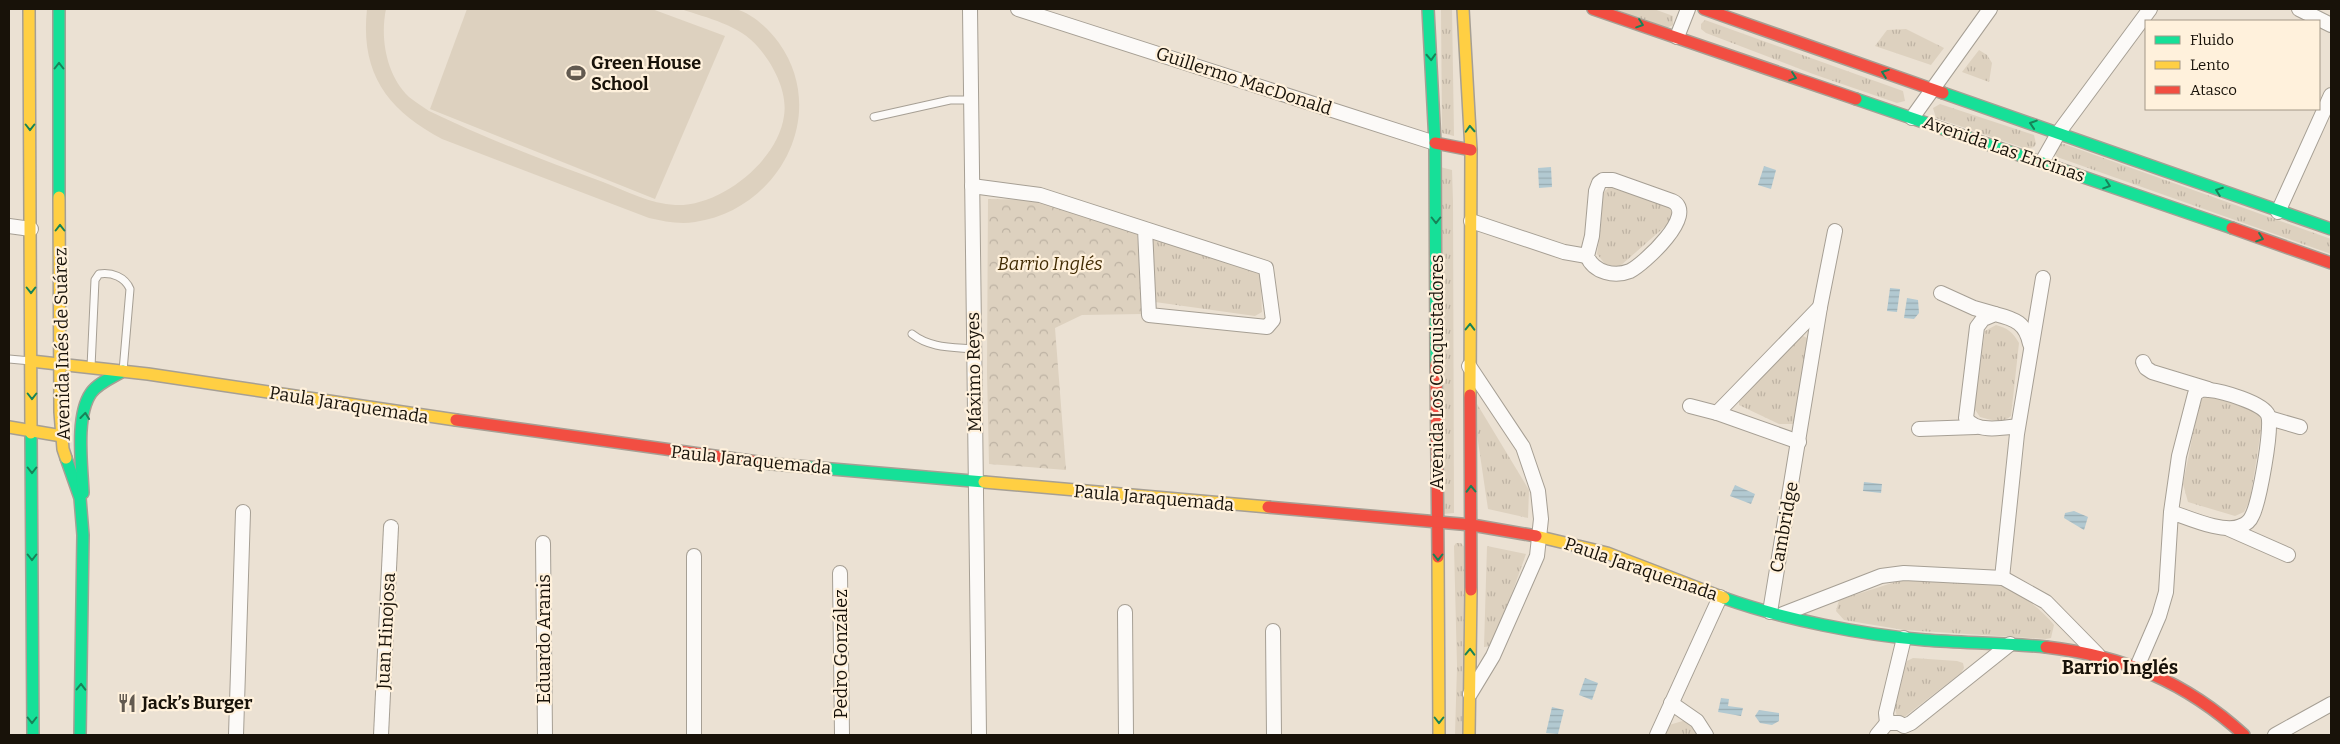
<svg xmlns="http://www.w3.org/2000/svg" width="2340" height="744" viewBox="0 0 2340 744" font-family="Bitter,serif">
<style>
.grass{fill:url(#grass-tufts)}
.park{fill:url(#park-crowns)}
.pitch{fill:#ddd1bf}
.water{fill:url(#water-rules)}
.lines{fill:none;stroke-linecap:round;stroke-linejoin:round}
.lane-casing{stroke:#a69f94;stroke-width:9}
.street-casing{stroke:#a69f94;stroke-width:16}
.fast-casing{stroke:#a69f94;stroke-width:14}
.slow-casing{stroke:#a69f94;stroke-width:14}
.jam-casing{stroke:#a69f94;stroke-width:14}
.lane{stroke:#fcfaf8;stroke-width:7}
.street{stroke:#fcfaf8;stroke-width:14}
.fast{stroke:#16e098;stroke-width:11}
.slow{stroke:#ffcf43;stroke-width:11}
.jam{stroke:#f24e42;stroke-width:11}
.oneway{stroke:#178358}
.labels{text-anchor:middle;stroke-width:4.5;stroke-linejoin:round;paint-order:stroke}
.poi-label{font-size:18px;font-weight:bold;fill:#181209;stroke:#fff1dc;text-anchor:start}
.street-label{font-size:18px;fill:#181209;stroke:#fff1dc}
.park-label{font-size:18px;font-style:italic;fill:#412b03;stroke:#fff1dc}
.neighbourhood-label{font-size:19px;font-weight:bold;fill:#181209;stroke:#fff1dc}
</style>
<defs>
<pattern id="grass-tufts" width="24" height="20" patternUnits="userSpaceOnUse" patternTransform="scale(1.25)"><rect width="24" height="20" fill="#ddd1bf"/><path d="M3 7l-1-3M5 7V3M7 7l1-3M15 17l-1-3M17 17v-4M19 17l1-3" fill="none" stroke="#bdb2a3"/></pattern>
<pattern id="park-crowns" width="20" height="18" patternUnits="userSpaceOnUse" patternTransform="scale(1.25)"><rect width="20" height="18" fill="#ddd1bf"/><path d="M2 6a3 3 0 1 1 6 0M12 15a3 3 0 1 1 6 0" fill="none" stroke="#bdb2a3"/></pattern>
<pattern id="water-rules" width="6" height="5" patternUnits="userSpaceOnUse" patternTransform="scale(1.25)"><rect width="6" height="5" fill="#b2c9d1"/><path d="M0 2.5h6" fill="none" stroke="#98acb2"/></pattern>
</defs>
<rect width="100%" height="100%" fill="#ebe1d3"/>
<g class="grass">
<polygon points="1441,9 1452,9 1454,136 1442,133"/>
<polygon points="1614,9 1654,9 1673,16 1673,25 1667,28"/>
<polygon points="1705,20 1903,91 1905,101 1897,103 1813,74 1706,33 1701,29 1701,24"/>
<polygon points="1906,29 1944,48 1931,65 1875,46 1887,30"/>
<polygon points="1979,50 1987,55 1992,63 1989,82 1962,72"/>
<polygon points="1940,104 2034,135 2036,144 2034,147 2027,149 1936,118 1933,108"/>
<polygon points="2060,144 2064,144 2331,239 2331,254 2057,157 2054,151"/>
<polygon points="1440,167 1452,170 1453,201 1454,513 1443,514"/>
<path d="M1609,187L1668,206C1674,212 1673,216 1669,223L1619,267L1605,264L1597,254L1601,225L1602,194Z"/>
<polygon points="1150,238 1260,270 1262,312 1255,316 1155,302"/>
<path d="M1996,325C2007,328 2013,332 2019,343L2011,416C2002,424 1991,420 1980,417L1974,408L1985,331Z"/>
<polygon points="1803,336 1809,339 1796,421 1794,424 1779,424 1739,405 1739,398 1797,337"/>
<polygon points="1471,394 1529,490 1528,518 1488,509"/>
<polygon points="2213,396 2253,411 2263,418 2250,500 2244,512 2235,516 2188,502 2183,484 2200,399"/>
<polygon points="1456,543 1461,543 1465,548 1465,735 1455,735 1457,666 1454,546"/>
<polygon points="1487,546 1526,554 1493,646 1484,647"/>
<path d="M1909,580C1934,581 1979,579 2001,586C2020,592 2042,610 2054,625L2051,638L2046,639L1904,630L1844,620L1836,611L1839,600L1895,582Z"/>
<polygon points="1913,658 1957,661 1963,663 1964,668 1961,673 1903,718 1897,717 1895,708 1905,666 1907,661"/>
<polygon points="1686,720 1692,724 1699,735 1664,735 1669,725"/>
</g>
<polygon class="park" points="988,199 1041,200 1137,229 1142,314 1082,315 1055,328 1066,470 989,464 987,372"/>
<g class="pitch">
<path d="M367,9H386C380,38 386,75 409,97C415,102 422,106 429,111C485,138 545,161 603,182C626,191 651,204 675,205C720,207 778,161 784,116C788,92 773,64 758,47C740,25 707,18 681,9C698,9 718,5 735,9C752,13 769,29 779,43C830,115 778,210 695,222C679,225 664,221 649,218L442,139C387,110 360,73 367,9Z"/>
<polygon points="467,9 652,9 725,36 655,199 430,109"/>
</g>
<g class="water">
<polygon points="1764,166 1776,170 1771,189 1758,185"/>
<polygon points="1551,167 1552,187 1539,188 1538,168"/>
<polygon points="1890,288 1900,289 1897,312 1887,311"/>
<polygon points="1907,298 1918,300 1919,313 1914,319 1904,318"/>
<polygon points="1864,482 1882,484 1881,493 1863,491"/>
<polygon points="1735,485 1755,494 1751,504 1730,496"/>
<polygon points="2074,511 2088,517 2084,530 2064,518 2065,513"/>
<polygon points="1585,678 1598,683 1592,700 1579,695"/>
<polygon points="1721,698 1729,699 1728,706 1743,708 1741,716 1718,712"/>
<polygon points="1552,707 1564,710 1558,734 1546,733"/>
<polygon points="1759,710 1779,713 1779,721 1772,725 1760,723 1755,716"/>
</g>
<g class="lines">
<g class="lane-casing">
<g id="lane">
<polyline points="874,117 950,100 971,100"/>
<path d="M912,334C930,348 951,347 974,349"/>
<polyline points="9,359 31,361"/>
<path d="M91,367L95,280L99,274C112,272 125,277 130,289L123,371"/>
</g>
</g>
<g class="street-casing">
<g id="street">
<polyline points="970,9 979,735"/>
<polyline points="1018,9 1435,143"/>
<polyline points="2299,9 2331,25"/>
<polyline points="1677,37 1688,9"/>
<polyline points="1912,118 1990,9"/>
<polyline points="2042,162 2059,132 2150,9"/>
<path d="M1603,180H1613L1672,201C1699,213 1644,264 1630,271C1615,277 1594,273 1587,256L1592,236L1596,191L1599,183Z"/>
<polyline points="972,186 1040,195 1266,268 1273,320 1267,327 1149,315 1145,229"/>
<polyline points="2278,212 2331,95"/>
<polyline points="1471,221 1564,252 1587,256"/>
<polyline points="9,226 31,229"/>
<polyline points="1941,293 1974,308 1995,314"/>
<polyline points="2143,362 2146,368 2152,372 2208,389"/>
<polyline points="1469,366 1523,447 1538,491 1541,519 1537,556 1530,572 1493,656 1470,694"/>
<polyline points="1690,406 1717,413 1799,442"/>
<polyline points="1717,413 1820,307"/>
<polyline points="2269,418 2300,427"/>
<path d="M2018,426C2003,428 1975,433 1966,418L1977,327L1983,319L1995,314C2015,319 2026,323 2030,344"/>
<polyline points="1919,429 1976,427"/>
<polyline points="2229,529 2288,555"/>
<polyline points="543,543 545,735"/>
<polyline points="694,556 694,735"/>
<polyline points="840,573 842,735"/>
<polyline points="2002,578 2017,434 2043,278"/>
<polyline points="1125,612 1126,735"/>
<polyline points="1770,612 1820,307 1835,231"/>
<polyline points="1783,614 1881,576 1904,573 2003,578 2046,602 2098,655"/>
<polyline points="1273,631 1274,735"/>
<polyline points="1904,638 1886,713 1887,723 1899,723 1904,726 1911,723 2010,644"/>
<path d="M2137,667L2159,616L2166,592L2171,512L2179,456L2195,394C2200,390 2203,389 2209,390C2222,391 2263,403 2268,415C2273,427 2259,503 2252,516C2250,521 2246,524 2241,526C2224,534 2189,518 2171,512"/>
<polyline points="1671,703 1697,721 1706,735"/>
<polyline points="236,735 243,512"/>
<polyline points="381,735 391,527"/>
<polyline points="1657,735 1720,597"/>
<polyline points="1877,735 1887,723"/>
<polyline points="2275,735 2331,704"/>
</g>
</g>
<g class="fast-casing">
<g id="fast">
<polyline points="59,9 59,197"/>
<polyline points="1428,9 1435,143 1436,364"/>
<polyline points="1943,93 2331,229"/>
<polyline points="1856,99 2232,228"/>
<polyline points="31,433 33,735"/>
<polyline points="66,458 80,498 83,535 80,735"/>
<polyline points="773,464 984,482"/>
<path d="M83,493C82,466 75,416 91,393C98,383 113,377 123,371"/>
<path d="M1724,598C1782,619 1863,635 1925,640C1965,643 2005,643 2046,647"/>
</g>
</g>
<g class="slow-casing">
<g id="slow">
<polyline points="29,9 31,433"/>
<polyline points="1463,9 1471,150 1470,395"/>
<polyline points="59,197 60,412 63,449 66,458"/>
<polyline points="31,361 148,374 456,420"/>
<polyline points="9,427 62,436"/>
<polyline points="984,482 1268,507"/>
<polyline points="1536,536 1607,553 1724,598"/>
<polyline points="1438,557 1439,735"/>
<polyline points="1469,735 1471,590"/>
</g>
</g>
<g class="jam-casing">
<g id="jam">
<polyline points="1593,9 1856,99"/>
<polyline points="1704,9 1943,93"/>
<polyline points="1435,143 1471,150"/>
<polyline points="2232,228 2331,263"/>
<polyline points="1436,364 1438,557"/>
<polyline points="1470,395 1471,590"/>
<polyline points="456,420 773,464"/>
<polyline points="1268,507 1472,525 1536,536"/>
<path d="M2046,647C2124,656 2186,682 2244,735"/>
</g>
</g>
<use href="#lane" class="lane"/>
<use href="#street" class="street"/>
<use href="#fast" class="fast"/>
<use href="#slow" class="slow"/>
<use href="#jam" class="jam"/>
</g>
<defs><path id="oneway-chevron" d="M-2-3.5L2.5 0L-2 3.5" fill="none" stroke-width="1.6" stroke-linecap="round" stroke-linejoin="round" transform="scale(1.25)"/></defs>
<g class="oneway">
<use href="#oneway-chevron" transform="translate(1640 24) rotate(19)"/>
<use href="#oneway-chevron" transform="translate(1431 57) rotate(87)"/>
<use href="#oneway-chevron" transform="translate(59 66) rotate(-90)"/>
<use href="#oneway-chevron" transform="translate(1885 73) rotate(-160)"/>
<use href="#oneway-chevron" transform="translate(1793 77) rotate(19)"/>
<use href="#oneway-chevron" transform="translate(2033 124) rotate(-162)"/>
<use href="#oneway-chevron" transform="translate(30 127) rotate(90)"/>
<use href="#oneway-chevron" transform="translate(1470 129) rotate(-93)"/>
<use href="#oneway-chevron" transform="translate(2107 185) rotate(19)"/>
<use href="#oneway-chevron" transform="translate(2219 191) rotate(-160)"/>
<use href="#oneway-chevron" transform="translate(1436 220) rotate(90)"/>
<use href="#oneway-chevron" transform="translate(60 228) rotate(-90)"/>
<use href="#oneway-chevron" transform="translate(2260 238) rotate(19)"/>
<use href="#oneway-chevron" transform="translate(31 290) rotate(90)"/>
<use href="#oneway-chevron" transform="translate(1470 327) rotate(-89)"/>
<use href="#oneway-chevron" transform="translate(32 396) rotate(90)"/>
<use href="#oneway-chevron" transform="translate(85 416) rotate(-84)"/>
<use href="#oneway-chevron" transform="translate(32 470) rotate(90)"/>
<use href="#oneway-chevron" transform="translate(1471 489) rotate(-91)"/>
<use href="#oneway-chevron" transform="translate(32 557) rotate(90)"/>
<use href="#oneway-chevron" transform="translate(1438 557) rotate(90)"/>
<use href="#oneway-chevron" transform="translate(1470 652) rotate(-89)"/>
<use href="#oneway-chevron" transform="translate(81 687) rotate(-89)"/>
<use href="#oneway-chevron" transform="translate(32 720) rotate(90)"/>
<use href="#oneway-chevron" transform="translate(1439 720) rotate(90)"/>
</g>
<defs>
<g id="stadium-bare" transform="scale(1.5)"><path d="M0-5a6.5 5 0 1 0 0 10a6.5 5 0 1 0 0-10ZM-3.5-1.8h7v3.6h-7Z" fill="#625a50" stroke="#fff1dc" stroke-width="2.5" paint-order="stroke"/></g>
<g id="restaurant-bare" transform="scale(1.5)"><path d="M-5-6h1v4h1v-4h1v4h1v-4h1v5L-1.5 .5V6h-2V.5L-5-1ZM5-6V6H3V1.5H1.5Q1.5-4 5-6Z" fill="#625a50" stroke="#fff1dc" stroke-width="2.5" paint-order="stroke"/></g>
</defs>
<g fill-rule="evenodd">
<use href="#stadium-bare" x="576" y="73"/>
<use href="#restaurant-bare" x="127" y="703"/>
</g>
<g class="labels">
<g class="poi-label">
<text x="591" y="69">Green House<tspan x="591" dy="21">School</tspan></text>
<text x="142" y="709">Jack’s Burger</text>
</g>
<g class="street-label">
<text transform="translate(1244 81) rotate(18)" y="6">Guillermo MacDonald</text>
<text transform="translate(2004 149) rotate(19)" y="6">Avenida Las Encinas</text>
<text transform="translate(62 344) rotate(-91)" y="6">Avenida Inés de Suárez</text>
<text transform="translate(974 372) rotate(-91)" y="6">Máximo Reyes</text>
<text transform="translate(1437 372) rotate(-90)" y="6">Avenida Los Conquistadores</text>
<text transform="translate(349 405) rotate(9)" y="6">Paula Jaraquemada</text>
<text transform="translate(751 460) rotate(6)" y="6">Paula Jaraquemada</text>
<text transform="translate(1154 498) rotate(5)" y="6">Paula Jaraquemada</text>
<text transform="translate(1784 527) rotate(-80)" y="6">Cambridge</text>
<text transform="translate(1641 569) rotate(19)" y="6">Paula Jaraquemada</text>
<text transform="translate(386 631) rotate(-87)" y="6">Juan Hinojosa</text>
<text transform="translate(544 639) rotate(-90)" y="6">Eduardo Aranis</text>
<text transform="translate(841 654) rotate(-90)" y="6">Pedro González</text>
</g>
<g class="park-label">
<text x="1050" y="270">Barrio Inglés</text>
</g>
<g class="neighbourhood-label">
<text x="2120" y="674">Barrio Inglés</text>
</g>
</g>
<rect width="2340" height="744" fill="none" stroke="#181209" stroke-width="20"/>
<rect x="2145" y="20" width="175" height="90" fill="#fff1dc" stroke="#a39888"/>
<rect x="2155" y="36" width="25" height="8" fill="#16e098" stroke="#a39888"/>
<text x="2190" y="45" font-size="15" fill="#181209">Fluido</text>
<rect x="2155" y="61" width="25" height="8" fill="#ffcf43" stroke="#a39888"/>
<text x="2190" y="70" font-size="15" fill="#181209">Lento</text>
<rect x="2155" y="86" width="25" height="8" fill="#f24e42" stroke="#a39888"/>
<text x="2190" y="95" font-size="15" fill="#181209">Atasco</text>
</svg>
